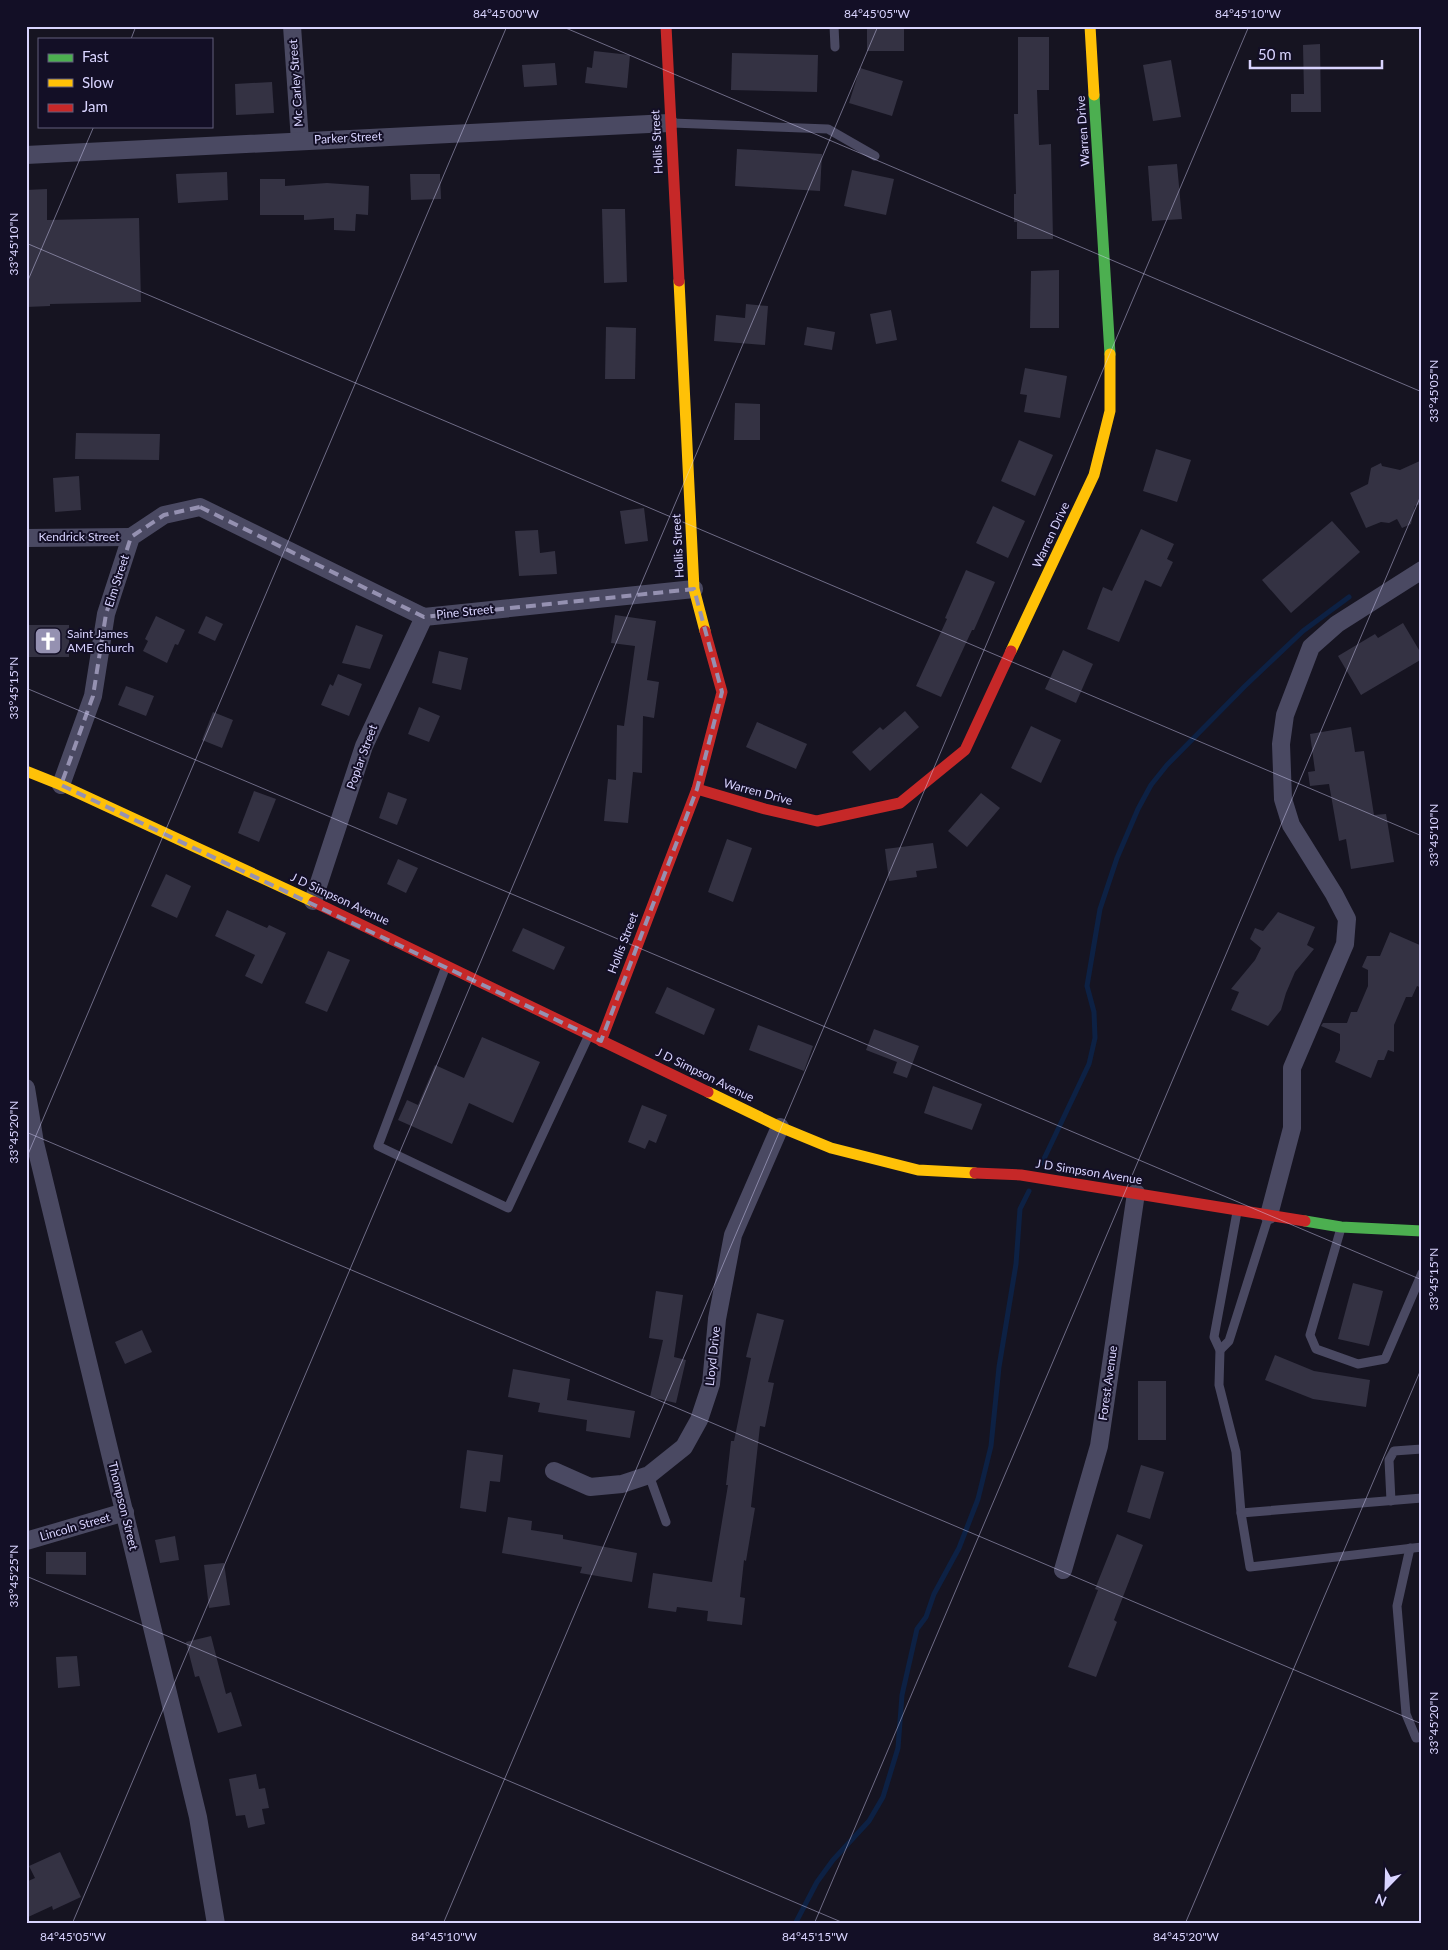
<svg xmlns="http://www.w3.org/2000/svg" width="1448" height="1950" viewBox="0 0 1448 1950" font-family="Lato,sans-serif">
<style>
.lines{fill:none;stroke-linecap:round;stroke-linejoin:round}
.stream{stroke:#0d2144;stroke-width:5}
.building{fill:#343243}
.lane{stroke:#4a4962;stroke-width:9}
.street{stroke:#4a4962;stroke-width:18}
.fast{stroke:#4caf50;stroke-width:11}
.slow{stroke:#ffc107;stroke-width:11}
.jam{stroke:#c62828;stroke-width:11}
.marked{fill:none;stroke:#9591b1;stroke-width:4;stroke-dasharray:10 6;stroke-linejoin:round}
.ticks{fill:none;stroke:#d9d4ff;stroke-width:1;stroke-opacity:0.45}
.labels{text-anchor:middle;stroke-width:4;stroke-linejoin:round;paint-order:stroke}
.street-label{font-size:12px;fill:#d9d4ff;stroke:#130f26}
.poi-label{font-size:12px;fill:#d9d4ff;stroke:#130f26;text-anchor:start}
.neatline{fill:none;stroke:#d9d4ff;stroke-width:2}
.ticks-label{font-size:12px;text-anchor:middle;fill:#d9d4ff}
</style>
<rect width="100%" height="100%" fill="#161421"/>
<g class="lines">
<g class="stream">
<polyline points="1042,1163 1089,1064 1095,1038 1094,1012 1087,986 1100,909 1117,858 1138,809 1151,785 1167,765 1245,686 1303,631 1349,597"/>
<polyline points="795,1924 817,1882 833,1860 869,1821 883,1797 898,1748 902,1695 917,1629 926,1617 934,1594 959,1548 978,1499 991,1446 999,1367 1016,1264 1020,1209 1029,1191"/>
</g>
</g>
<g class="building">
<rect x="867" y="26" width="37" height="25"/>
<polygon points="1018,37 1049,37 1049,90 1037,90 1039,145 1051,144 1053,239 1017,239 1017,222 1014,222 1014,194 1016,194 1014,114 1018,114"/>
<polygon points="1320,44 1321,112 1291,112 1291,94 1304,94 1303,45"/>
<polygon points="594,51 630,55 627,88 585,83 587,67 592,68"/>
<polygon points="732,53 818,55 817,92 731,90"/>
<polygon points="1171,60 1181,117 1153,121 1143,65"/>
<polygon points="555,63 557,85 524,87 522,65"/>
<polygon points="860,68 903,81 892,116 849,103"/>
<polygon points="272,82 274,113 236,115 235,84"/>
<polygon points="737,149 822,154 820,191 735,186"/>
<polygon points="1177,164 1182,219 1152,221 1148,166"/>
<polygon points="852,170 894,179 886,215 844,206"/>
<polygon points="227,172 228,200 178,203 176,174"/>
<polygon points="410,174 440,174 441,199 411,200"/>
<polygon points="260,179 285,179 285,186 327,183 369,186 368,215 356,214 355,231 334,230 334,218 304,220 304,215 260,215"/>
<polygon points="47,189 47,220 139,218 141,302 50,304 50,306 26,307 26,190"/>
<polygon points="602,209 625,209 627,282 604,283"/>
<polygon points="1059,270 1059,328 1030,328 1031,271"/>
<polygon points="746,304 768,306 765,345 714,341 716,315 745,318"/>
<polygon points="891,310 897,340 876,344 870,314"/>
<polygon points="606,327 636,328 635,379 605,379"/>
<polygon points="807,327 835,332 832,350 804,345"/>
<polygon points="1025,368 1067,376 1060,418 1024,412 1027,395 1020,394"/>
<polygon points="735,403 760,404 760,440 734,440"/>
<polygon points="76,433 160,434 159,460 75,459"/>
<polygon points="1019,440 1053,455 1035,496 1001,481"/>
<polygon points="1156,449 1191,460 1177,502 1143,491"/>
<polygon points="1422,460 1422,503 1415,506 1411,524 1402,528 1397,519 1389,523 1381,522 1366,528 1350,493 1368,484 1371,468 1381,463 1382,466 1400,470"/>
<polygon points="79,476 81,510 55,512 53,478"/>
<polygon points="993,506 1025,521 1008,558 976,543"/>
<polygon points="644,508 648,541 625,544 620,511"/>
<polygon points="1332,521 1360,552 1291,613 1262,580"/>
<polygon points="1141,529 1174,544 1167,559 1173,562 1161,587 1145,580 1119,642 1087,629 1103,587 1112,591"/>
<polygon points="538,530 540,553 555,551 557,574 519,576 515,531"/>
<polygon points="966,570 995,582 974,630 972,630 941,697 916,686 947,619 945,618"/>
<polygon points="615,615 656,621 647,680 659,682 654,718 643,716 642,773 633,772 628,823 604,821 608,779 616,780 617,725 624,726 635,646 611,643"/>
<polygon points="156,616 185,630 178,645 175,644 167,663 143,651 148,641 145,639"/>
<polygon points="206,616 223,624 215,641 198,633"/>
<polygon points="1403,623 1422,655 1422,659 1361,695 1338,656 1375,634 1378,638"/>
<rect x="26" y="625" width="43" height="32"/>
<polygon points="356,625 383,635 370,669 342,663"/>
<polygon points="1063,650 1093,664 1076,703 1045,689"/>
<polygon points="439,651 468,658 461,690 432,683"/>
<polygon points="338,674 362,684 349,716 321,705 330,684 333,686"/>
<polygon points="126,686 154,696 146,716 118,705"/>
<polygon points="419,707 440,716 429,742 408,734"/>
<polygon points="905,711 919,727 870,771 852,752 880,727 883,730"/>
<polygon points="213,712 233,720 222,748 202,740"/>
<polygon points="757,722 807,744 796,769 746,747"/>
<polygon points="1031,726 1061,740 1041,783 1011,768"/>
<polygon points="1351,727 1355,752 1364,751 1374,815 1386,814 1394,862 1351,869 1346,839 1339,841 1329,784 1310,786 1308,772 1315,771 1310,734"/>
<polygon points="254,791 276,799 259,842 238,833"/>
<polygon points="388,792 407,799 397,825 379,818"/>
<polygon points="981,793 1000,808 967,847 948,831"/>
<polygon points="727,839 752,848 733,902 708,892"/>
<polygon points="933,843 937,868 916,871 917,877 889,881 885,849"/>
<polygon points="398,859 418,868 406,893 387,884"/>
<polygon points="166,874 191,886 177,918 151,906"/>
<polygon points="227,910 267,928 269,925 286,933 262,984 245,976 255,955 215,936"/>
<polygon points="1278,912 1315,927 1307,945 1314,949 1295,972 1286,993 1281,1010 1268,1026 1231,1010 1239,992 1231,989 1255,960 1261,948 1250,939 1255,928 1263,931"/>
<polygon points="523,928 565,947 554,970 512,951"/>
<polygon points="1390,932 1422,946 1422,988 1417,986 1412,997 1406,997 1394,1025 1394,1052 1388,1050 1384,1060 1378,1060 1371,1078 1335,1062 1340,1050 1340,1034 1321,1026 1323,1023 1347,1023 1351,1012 1357,1012 1368,986 1368,970 1362,967 1367,956 1380,956"/>
<polygon points="328,951 350,960 327,1012 305,1003"/>
<polygon points="667,987 715,1009 704,1035 655,1013"/>
<polygon points="758,1025 813,1046 804,1071 749,1050"/>
<polygon points="874,1029 919,1046 907,1078 893,1073 897,1062 866,1050"/>
<polygon points="482,1037 540,1062 513,1123 469,1103 452,1144 398,1120 407,1100 418,1105 435,1065 464,1078"/>
<polygon points="933,1086 982,1104 972,1130 924,1113"/>
<polygon points="642,1105 667,1115 656,1143 649,1140 645,1149 628,1142"/>
<polygon points="1353,1283 1383,1291 1369,1346 1338,1339"/>
<polygon points="656,1291 683,1295 674,1357 686,1360 676,1403 650,1397 663,1340 649,1338"/>
<polygon points="757,1313 784,1320 768,1382 774,1383 765,1427 760,1426 751,1507 755,1508 746,1561 744,1560 740,1597 745,1598 742,1625 707,1621 708,1611 677,1607 676,1612 648,1608 653,1573 712,1582 728,1485 726,1485 731,1441 734,1441 751,1358 746,1357"/>
<polygon points="142,1330 152,1352 125,1364 115,1342"/>
<polygon points="1275,1355 1314,1371 1370,1380 1366,1407 1313,1399 1265,1380"/>
<polygon points="513,1369 570,1379 567,1400 635,1411 630,1438 586,1431 587,1420 538,1412 540,1403 508,1397"/>
<rect x="1138" y="1381" width="28" height="59"/>
<polygon points="467,1450 503,1455 500,1482 490,1481 486,1512 460,1508"/>
<polygon points="1141,1465 1164,1472 1150,1519 1127,1512"/>
<polygon points="508,1517 532,1521 531,1530 563,1535 563,1539 637,1553 632,1582 580,1573 582,1567 502,1553"/>
<polygon points="1117,1534 1143,1545 1114,1620 1117,1622 1096,1677 1068,1667 1098,1590 1095,1589"/>
<polygon points="175,1536 179,1560 160,1563 155,1540"/>
<polygon points="46,1552 86,1552 86,1575 46,1574"/>
<polygon points="224,1563 230,1605 209,1608 204,1565"/>
<polygon points="211,1636 226,1694 231,1692 242,1726 218,1733 199,1676 195,1677 186,1642"/>
<polygon points="77,1656 80,1686 58,1688 56,1657"/>
<polygon points="256,1774 259,1789 265,1788 269,1808 262,1809 265,1824 248,1828 245,1815 236,1816 229,1779"/>
<polygon points="60,1852 81,1897 53,1910 52,1906 26,1918 26,1882 35,1878 29,1866"/>
</g>
<g class="lines">
<g class="lane">
<polyline points="834,26 835,47"/>
<polyline points="672,123 828,129 875,156"/>
<polyline points="446,966 378,1146 508,1208 589,1035"/>
<polyline points="1237,1212 1214,1337 1220,1350 1219,1385 1236,1452 1241,1513 1250,1567 1422,1547"/>
<polyline points="1341,1228 1310,1335 1316,1349 1358,1364 1385,1359 1422,1273"/>
<polyline points="1220,1350 1229,1341 1268,1218"/>
<polyline points="649,1475 666,1522"/>
<polyline points="1391,1501 1389,1460 1394,1451 1422,1449"/>
<polyline points="1241,1513 1422,1498"/>
<polyline points="1410,1548 1397,1606 1406,1714 1416,1738 1422,1737"/>
</g>
<g class="street">
<polyline points="292,26 300,141"/>
<polyline points="26,155 669,123"/>
<polyline points="26,538 131,537"/>
<polyline points="61,785 93,696 106,614 131,537 164,515 200,507 424,617 694,589"/>
<polyline points="313,901 364,746 424,617"/>
<polyline points="26,1088 35,1143 198,1817 216,1924"/>
<polyline points="1269,1215 1292,1128 1292,1068 1345,944 1347,919 1334,894 1291,825 1283,799 1281,744 1285,715 1311,647 1337,624 1422,570"/>
<polyline points="554,1471 590,1487 622,1484 649,1475 684,1447 699,1420 711,1384 717,1319 733,1235 780,1127"/>
<polyline points="26,1541 125,1512"/>
<polyline points="1063,1570 1099,1446 1136,1193"/>
</g>
<g class="fast">
<polyline points="1094,95 1110,354"/>
<polyline points="1305,1221 1341,1227 1422,1231"/>
</g>
<g class="slow">
<polyline points="1090,26 1094,95"/>
<polyline points="679,281 694,589 705,631"/>
<polyline points="1011,651 1094,475 1110,411 1110,354"/>
<polyline points="26,771 61,785 314,902"/>
<polyline points="708,1092 780,1127 831,1148 918,1170 975,1173"/>
</g>
<g class="jam">
<polyline points="666,26 679,281"/>
<polyline points="697,789 765,809 817,821 900,803 965,750 1011,651"/>
<polyline points="314,902 708,1092"/>
<polyline points="601,1041 697,789 722,692 705,631"/>
<polyline points="975,1173 1021,1175 1305,1221"/>
</g>
</g>
<path class="marked" d="M200,507L424,617L694,589L722,692L697,789L601,1041L61,785L93,696L106,614L131,537L164,515Z"/>
<path class="ticks" d="M561,26L1422,392M131,39L136,26M26,243L1422,836M26,285L94,126M26,688L1422,1280M26,1132L1422,1724M26,1159L507,26M26,1576L846,1924M72,1924L878,26M443,1924L1249,26M814,1924L1422,493M1185,1924L1422,1367"/>
<defs>
<g id="church-square" transform="scale(1.4375)"><rect x="-9" y="-9" width="18" height="18" rx="4" fill="#9591b1" stroke="#130f26"/><path d="M-1.2-6h2.4v3.5h3.3v2.4h-3.3V6h-2.4V-.1h-3.3v-2.4h3.3Z" fill="#fff"/></g>
</defs>
<g fill-rule="evenodd">
<use href="#church-square" x="48" y="641"/>
</g>
<g class="labels">
<g class="street-label">
<text transform="translate(296 83) rotate(-94)" y="4">Mc Carley Street</text>
<text transform="translate(1083 131) rotate(-94)" y="4">Warren Drive</text>
<text transform="translate(348 138) rotate(-3)" y="4">Parker Street</text>
<text transform="translate(657 142) rotate(-93)" y="4">Hollis Street</text>
<text transform="translate(1051 535) rotate(-65)" y="4">Warren Drive</text>
<text x="79" y="541">Kendrick Street</text>
<text transform="translate(678 546) rotate(-93)" y="4">Hollis Street</text>
<text transform="translate(117 581) rotate(-72)" y="4">Elm Street</text>
<text transform="translate(465 612) rotate(-6)" y="4">Pine Street</text>
<text transform="translate(362 757) rotate(-70)" y="4">Poplar Street</text>
<text transform="translate(758 792) rotate(15)" y="4">Warren Drive</text>
<text transform="translate(340 899) rotate(25)" y="4">J D Simpson Avenue</text>
<text transform="translate(623 943) rotate(-69)" y="4">Hollis Street</text>
<text transform="translate(705 1075) rotate(26)" y="4">J D Simpson Avenue</text>
<text transform="translate(1089 1172) rotate(9)" y="4">J D Simpson Avenue</text>
<text transform="translate(713 1356) rotate(-84)" y="4">Lloyd Drive</text>
<text transform="translate(1108 1383) rotate(-82)" y="4">Forest Avenue</text>
<text transform="translate(123 1506) rotate(76)" y="4">Thompson Street</text>
<text transform="translate(75 1527) rotate(-16)" y="4">Lincoln Street</text>
</g>
<g class="poi-label">
<text x="67" y="638">Saint James<tspan x="67" dy="14">AME Church</tspan></text>
</g>
</g>
<rect width="1448" height="1950" fill="none" stroke="#130f26" stroke-width="55"/>
<rect x="38" y="38" width="175" height="90" fill="#130f26" stroke="#625e7d"/>
<rect x="48" y="54" width="25" height="8" fill="#4caf50" stroke="#625e7d"/>
<text x="82" y="62" font-size="15" fill="#d9d4ff">Fast</text>
<rect x="48" y="79" width="25" height="8" fill="#ffc107" stroke="#625e7d"/>
<text x="82" y="88" font-size="15" fill="#d9d4ff">Slow</text>
<rect x="48" y="104" width="25" height="8" fill="#c62828" stroke="#625e7d"/>
<text x="82" y="112" font-size="15" fill="#d9d4ff">Jam</text>
<g transform="translate(1386 1888) rotate(203)" stroke="#130f26" stroke-width="4" paint-order="stroke">
<path d="M0-4L9 19L0 12L-9 19Z" fill="#d9d4ff"/>
<text y="-8" font-size="14" font-weight="bold" text-anchor="middle" fill="#d9d4ff">N</text>
</g>
<path d="M1250 60v8h132v-8" fill="none" stroke="#d9d4ff" stroke-width="2.5"/>
<text x="1258" y="60" font-size="15" fill="#d9d4ff" stroke="#130f26" stroke-width="4" paint-order="stroke">50 m</text>
<rect x="28" y="28" width="1392" height="1894" class="neatline"/>
<g class="ticks-label">
<text x="506" y="18">84°45'00"W</text>
<text x="877" y="18">84°45'05"W</text>
<text x="1248" y="18">84°45'10"W</text>
<text transform="translate(14 244) rotate(-90)" y="4">33°45'10"N</text>
<text transform="translate(1434 391) rotate(-90)" y="4">33°45'05"N</text>
<text transform="translate(14 688) rotate(-90)" y="4">33°45'15"N</text>
<text transform="translate(1434 835) rotate(-90)" y="4">33°45'10"N</text>
<text transform="translate(14 1132) rotate(-90)" y="4">33°45'20"N</text>
<text transform="translate(1434 1279) rotate(-90)" y="4">33°45'15"N</text>
<text transform="translate(14 1576) rotate(-90)" y="4">33°45'25"N</text>
<text transform="translate(1434 1723) rotate(-90)" y="4">33°45'20"N</text>
<text x="73" y="1941">84°45'05"W</text>
<text x="444" y="1941">84°45'10"W</text>
<text x="815" y="1941">84°45'15"W</text>
<text x="1186" y="1941">84°45'20"W</text>
</g>
</svg>
